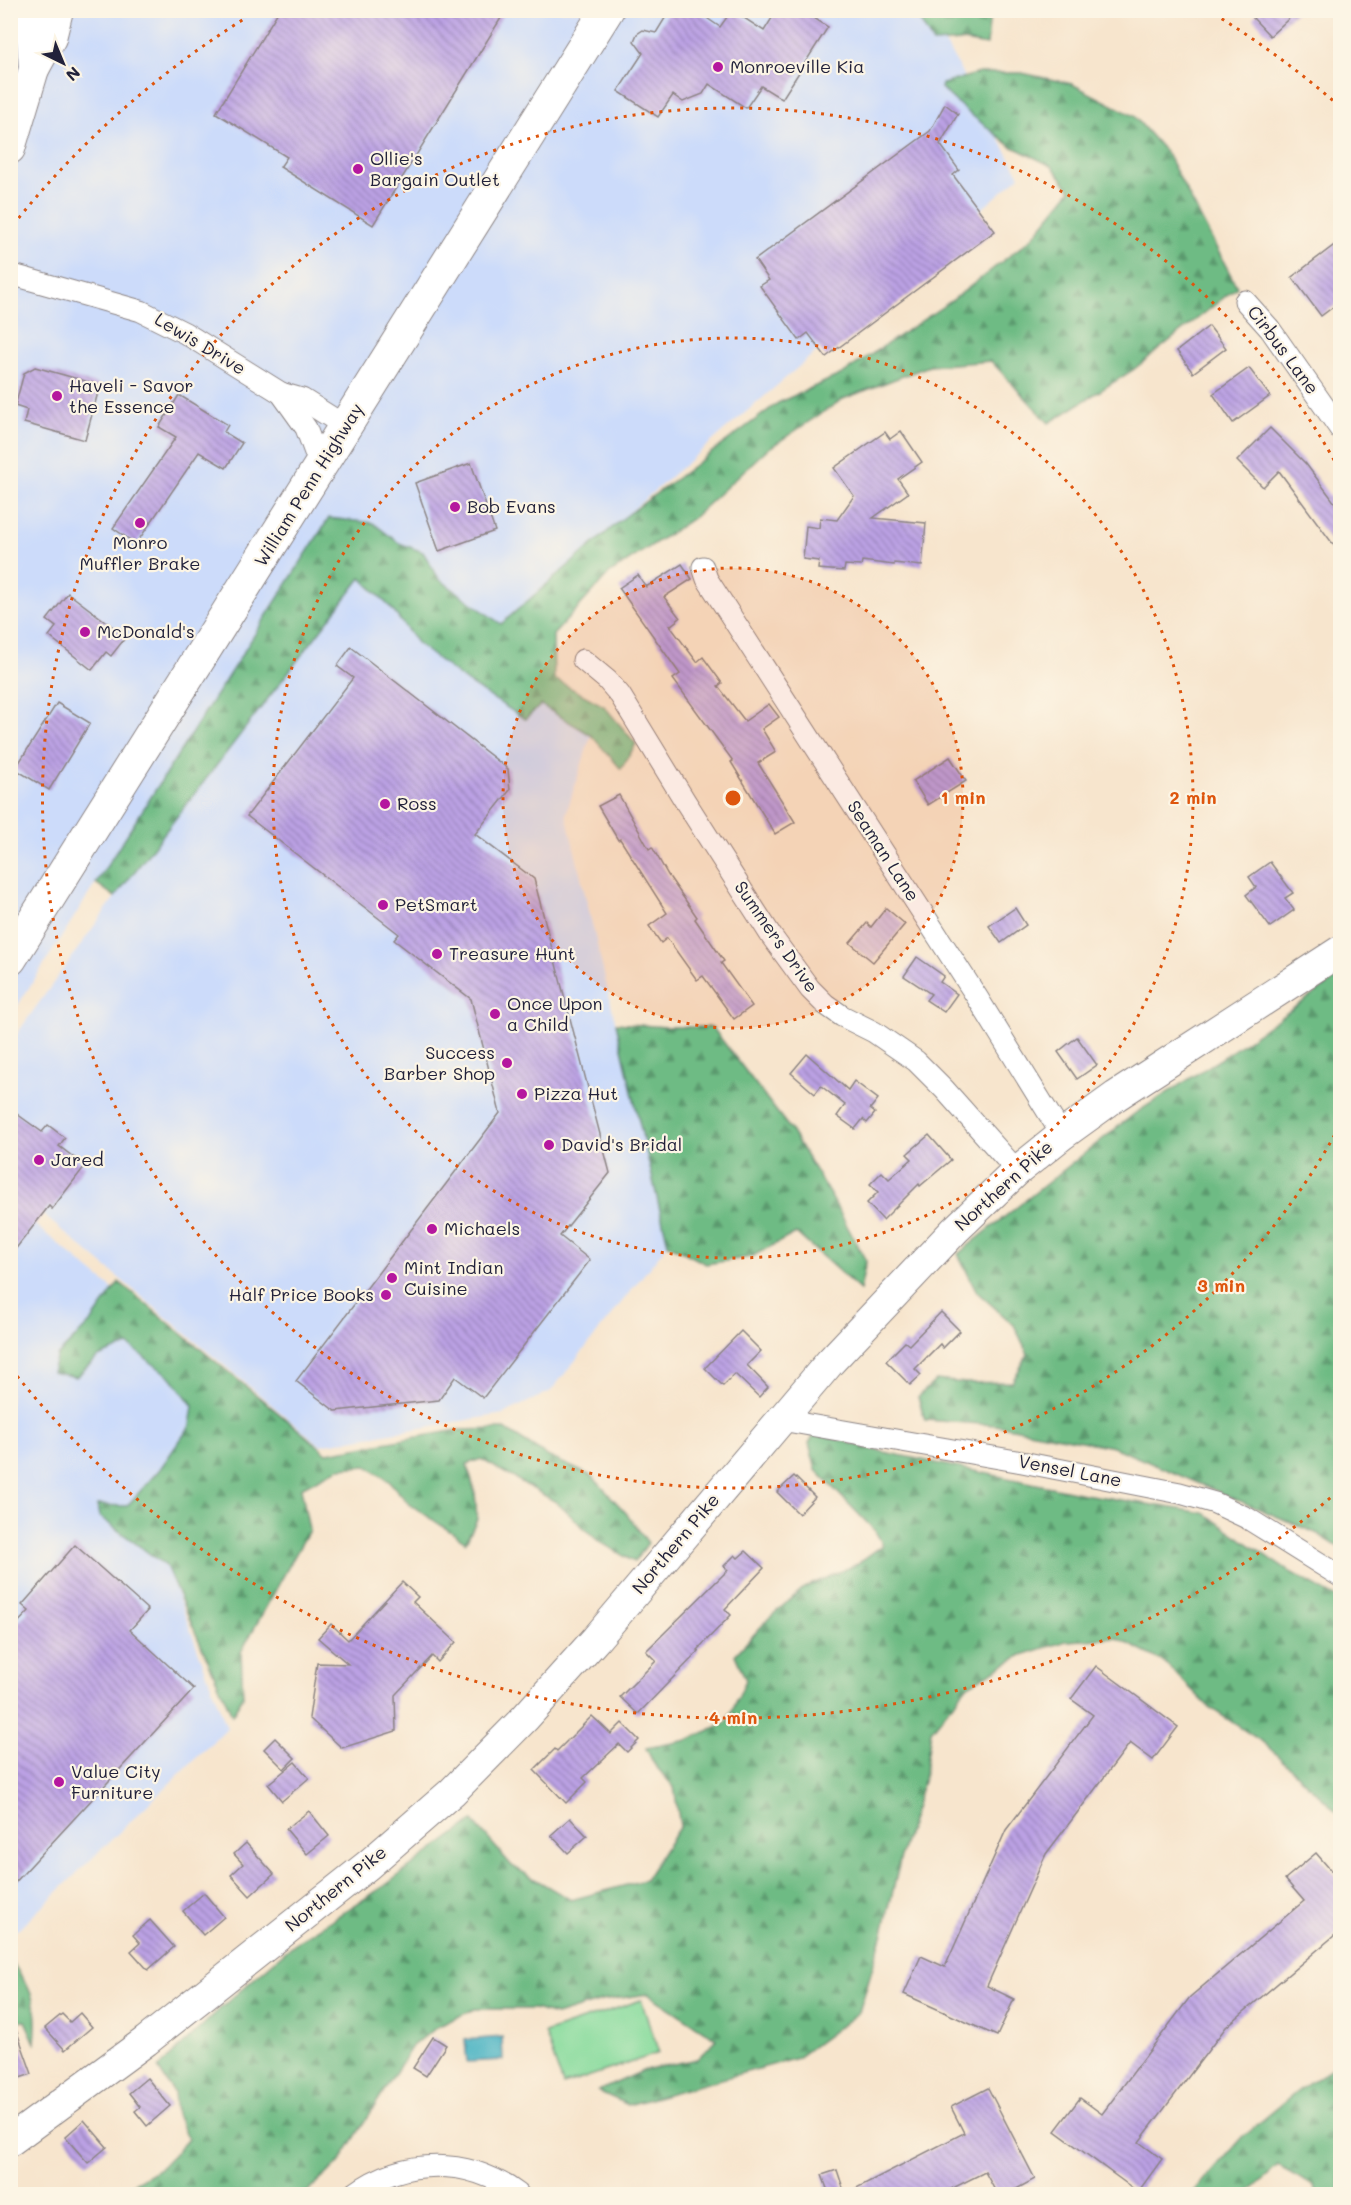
<svg xmlns="http://www.w3.org/2000/svg" width="1351" height="2205" viewBox="0 0 1351 2205" font-family="Mali,sans-serif">
<style>
.built{fill:#ccdbfa}
.forest{fill:url(#forest-firs);stroke:#486e60;stroke-width:1.5}
.garden{fill:#88db9d;stroke:#557e6c;stroke-width:1.5}
.water{fill:#46b2c3;stroke:#346a7f;stroke-width:1.5}
.building{fill:url(#building-back-hatch)}
.lines{fill:none;stroke-linecap:round;stroke-linejoin:round}
.street-casing{stroke:#8c8484;stroke-width:23}
.secondary-casing{stroke:#8c8484;stroke-width:32}
.highway-casing{stroke:#8c8484;stroke-width:35}
.street{stroke:#fff;stroke-width:21}
.secondary{stroke:#fff;stroke-width:30}
.highway{stroke:#fff;stroke-width:33}
.ring{fill:none;stroke:#de560e;stroke-width:3;stroke-dasharray:3 6}
.poi-dot{fill:#b5179e;stroke:#fcf5e5;stroke-width:2}
.labels{text-anchor:middle;stroke-width:4.5;stroke-linejoin:round;paint-order:stroke}
.poi-label{font-size:18px;fill:#22223b;stroke:#fcf5e5;text-anchor:start}
.street-label{font-size:18px;fill:#22223b;stroke:#fcf5e5}
.centre{fill:#de560e;stroke:#fcf5e5;stroke-width:3}
.ring-label{font-size:18px;text-anchor:middle;font-weight:bold;fill:#de560e;stroke:#fcf5e5;stroke-width:4.5;stroke-linejoin:round;paint-order:stroke}
</style>
<defs>
<pattern id="forest-firs" width="22" height="20" patternUnits="userSpaceOnUse" patternTransform="scale(1.5)"><rect width="22" height="20" fill="#6ebb84"/><path d="M5 1l3.5 6h-7zM16 11l3.5 6h-7z" fill="#5a986d"/></pattern>
<pattern id="building-back-hatch" width="6" height="6" patternUnits="userSpaceOnUse" patternTransform="scale(1.5)"><rect width="6" height="6" fill="#bba1e4"/><path d="M-1 5l2 2M0 0l6 6M5-1l2 2" fill="none" stroke="#9883ba"/></pattern>
</defs>
<rect width="100%" height="100%" fill="#fcf5e5"/>
<filter id="ink" filterUnits="userSpaceOnUse"><feTurbulence type="fractalNoise" baseFrequency=".0167" numOctaves="2"/><feDisplacementMap in="SourceGraphic" scale="12" xChannelSelector="R" yChannelSelector="G"/><feConvolveMatrix kernelMatrix="1 2 1 2 8 2 1 2 1" color-interpolation-filters="sRGB"/></filter>
<filter id="wash" filterUnits="userSpaceOnUse"><feTurbulence type="fractalNoise" baseFrequency=".008" numOctaves="4" result="noise"/><feDisplacementMap in="SourceGraphic" scale="24" xChannelSelector="R" yChannelSelector="G"/><feGaussianBlur stdDeviation="1.35" result="paint"/><feColorMatrix in="noise" values="0 0 0 0 0 0 0 0 0 0 0 0 0 0 0 0 0 1.4 0 .05"/><feComposite in="paint" operator="in"/></filter>
<g filter="url(#wash)">
<rect width="100%" height="100%" fill="#f7e5cd"/>
<g class="built">
<polygon points="11,11 927,11 1020,176 500,624 439,579 423,552 399,543 373,523 329,518 11,1016"/>
<polygon points="361,578 391,608 418,644 467,682 525,719 541,705 591,735 566,814 668,1244 551,1391 503,1414 320,1445 11,1188 11,1042 115,897"/>
<polygon points="10,1204 310,1452 160,1548 227,1728 20,1928 11,1933"/>
</g>
<g class="forest">
<polygon points="914,11 990,11 987,45 963,41 933,43"/>
<polygon points="979,73 1022,73 1072,84 1134,116 1167,154 1237,287 1133,370 1049,423 991,361 929,366 843,399 765,451 693,518 610,573 553,635 554,679 604,706 636,744 621,769 591,735 541,705 525,719 467,682 418,644 391,608 361,578 115,897 96,883 329,518 373,523 399,543 423,552 439,579 501,624 622,519 778,403 842,374 954,299 1031,239 1071,190 1052,166 1011,146 965,110 941,88 942,84"/>
<polygon points="1340,976 1340,1548 1318,1534 1113,1447 996,1425 925,1420 918,1397 936,1380 966,1383 1012,1382 1028,1354 1014,1325 977,1292 958,1254 1134,1114 1219,1060"/>
<polygon points="616,1023 666,1027 712,1027 790,1129 832,1198 866,1261 860,1290 796,1233 751,1257 706,1264 668,1244"/>
<polygon points="119,1282 327,1453 457,1430 505,1429 547,1456 592,1476 627,1514 648,1543 634,1562 597,1540 556,1502 481,1459 467,1464 475,1493 477,1519 466,1542 408,1503 390,1482 367,1466 339,1468 301,1488 309,1530 241,1652 243,1697 232,1715 166,1566 99,1516 97,1505 127,1506 160,1469 190,1426 193,1406 172,1378 128,1345 98,1357 76,1377 52,1372 57,1356 92,1321"/>
<polygon points="815,1433 870,1449 1084,1494 1204,1513 1285,1569 1340,1600 1340,1815 1264,1743 1209,1707 1164,1662 1117,1638 1066,1641 1022,1655 968,1685 931,1731 924,1778 903,1848 883,1933 859,2012 797,2058 628,2105 598,2091 645,2070 697,2059 717,2039 648,1994 601,2001 556,2015 534,2009 474,2009 439,2026 412,2046 339,2163 305,2194 121,2194 134,2183 162,2167 188,2139 176,2115 174,2093 158,2068 225,2004 294,1944 383,1887 473,1821 512,1866 571,1900 645,1880 680,1826 674,1787 654,1764 646,1748 688,1740 727,1722 746,1680 735,1655 770,1617 804,1588 855,1565 883,1545 875,1531 816,1470 809,1443"/>
<path d="M10,1954C13,1967 22,1976 28,1987C37,2006 37,2023 35,2043L25,2021L11,2022Z"/>
<polygon points="1340,2062 1340,2194 1318,2194 1314,2186 1278,2166 1247,2194 1192,2194 1242,2137 1298,2091"/>
</g>
<polygon class="garden" points="641,2000 659,2053 563,2085 545,2033"/>
<polygon class="water" points="502,2037 503,2060 467,2062 465,2040"/>
<g id="blocks">
<g class="building">
<polygon points="279,10 506,10 373,225 280,167 287,157 216,113"/>
<polygon points="670,10 695,10 720,27 732,10 764,31 777,10 802,10 828,27 782,99 761,86 746,108 709,84 703,94 683,102 673,95 658,117 618,91 643,53 634,41 637,34 643,30 656,33"/>
<polygon points="1261,10 1298,10 1270,36 1253,18"/>
<polygon points="945,104 958,114 940,144 959,170 953,175 995,231 826,357 808,333 799,340 760,286 769,280 755,260 930,131"/>
<polygon points="1341,240 1341,301 1321,316 1292,277"/>
<polygon points="1209,326 1226,348 1193,373 1177,351"/>
<polygon points="35,367 100,385 85,440 24,423 27,410 15,406 24,373"/>
<polygon points="1249,368 1270,396 1233,423 1213,394"/>
<polygon points="179,395 228,425 224,432 242,443 226,468 199,452 136,544 113,528 176,437 159,427"/>
<polygon points="1270,428 1306,464 1341,511 1341,555 1279,471 1263,487 1237,461"/>
<polygon points="901,431 922,462 898,479 908,493 873,518 926,523 922,566 894,563 894,565 862,561 861,566 845,565 844,571 818,569 819,561 803,559 806,526 819,528 820,518 837,520 854,496 834,468 885,432 890,439"/>
<polygon points="471,463 495,531 439,551 415,483"/>
<polygon points="682,564 692,579 664,597 680,618 670,626 697,662 703,657 722,683 718,686 745,721 769,704 779,717 762,729 776,752 758,763 795,822 775,834 731,762 733,761 673,679 680,674 619,588 638,575 646,587"/>
<polygon points="68,593 126,637 111,656 106,652 92,670 49,636 56,627 47,620"/>
<polygon points="351,647 508,769 510,790 475,834 534,879 610,1173 560,1236 590,1260 483,1398 455,1377 439,1400 335,1411 296,1381 500,1113 471,999 394,940 399,934 247,816 353,678 337,666"/>
<polygon points="57,703 90,723 49,790 15,769"/>
<polygon points="950,757 966,781 928,805 913,781"/>
<polygon points="619,795 649,849 652,847 668,875 697,917 695,919 724,961 721,963 752,1006 734,1019 703,976 697,980 667,938 661,943 649,926 667,913 620,839 618,840 598,806"/>
<polygon points="1270,862 1293,893 1285,898 1294,910 1270,927 1246,895 1256,887 1249,877"/>
<polygon points="886,908 905,924 873,962 850,943 867,923 871,927"/>
<polygon points="1015,908 1026,925 1001,943 989,926"/>
<polygon points="917,957 944,976 940,982 957,994 944,1012 926,1000 931,994 904,976"/>
<polygon points="1077,1037 1097,1065 1077,1079 1058,1052"/>
<polygon points="807,1054 848,1090 854,1081 878,1099 870,1109 875,1113 867,1123 863,1119 855,1129 837,1116 845,1105 821,1086 815,1094 791,1073"/>
<polygon points="10,1109 42,1132 48,1125 65,1138 59,1146 85,1166 52,1209 49,1206 10,1256"/>
<polygon points="929,1135 951,1160 920,1186 919,1184 883,1220 867,1203 878,1192 870,1184 882,1172 889,1179 912,1159 907,1154"/>
<polygon points="941,1312 960,1331 943,1348 940,1344 915,1369 921,1375 910,1385 886,1361 905,1342 909,1345"/>
<polygon points="741,1331 761,1351 747,1365 768,1387 759,1397 735,1374 723,1386 705,1368"/>
<polygon points="794,1476 815,1497 799,1514 777,1492"/>
<polygon points="75,1545 148,1610 130,1630 194,1689 10,1888 10,1631 29,1611 22,1605"/>
<polygon points="746,1551 764,1568 725,1609 731,1615 697,1650 699,1651 638,1714 620,1697 656,1661 646,1651 728,1570 724,1566 735,1555 738,1558"/>
<polygon points="402,1582 418,1597 413,1602 456,1642 438,1662 432,1656 395,1695 396,1731 342,1748 309,1718 317,1663 348,1664 318,1638 331,1624 348,1640"/>
<polygon points="1096,1666 1178,1727 1153,1760 1130,1743 1046,1854 987,1986 1014,1999 997,2036 904,1994 921,1956 945,1967 1006,1830 1093,1715 1071,1699"/>
<polygon points="592,1716 611,1734 622,1723 639,1740 627,1752 619,1744 583,1778 587,1782 566,1803 534,1770 555,1749 557,1751"/>
<polygon points="275,1738 295,1758 284,1769 264,1749"/>
<polygon points="295,1762 309,1778 282,1801 268,1784"/>
<polygon points="309,1811 329,1836 307,1854 286,1829"/>
<polygon points="570,1818 587,1836 568,1853 551,1835"/>
<polygon points="246,1843 274,1874 250,1896 231,1875 243,1864 234,1854"/>
<polygon points="1316,1853 1341,1882 1341,1930 1226,2027 1139,2142 1162,2159 1138,2192 1055,2131 1080,2098 1102,2114 1190,1997 1304,1901 1285,1879"/>
<polygon points="204,1893 224,1917 203,1935 183,1911"/>
<polygon points="150,1920 174,1947 148,1970 131,1951 140,1943 133,1935"/>
<polygon points="80,2013 92,2027 65,2050 45,2028 62,2014 70,2022"/>
<polygon points="10,2021 13,2021 32,2074 10,2081"/>
<polygon points="433,2037 446,2045 426,2076 413,2068"/>
<polygon points="147,2078 170,2106 147,2126 135,2111 140,2107 129,2093"/>
<polygon points="988,2088 1035,2179 1007,2194 997,2194 985,2172 941,2194 829,2194 822,2175 837,2170 845,2194 964,2133 951,2107"/>
<polygon points="84,2120 107,2147 88,2163 65,2137"/>
</g>
</g>
</g>
<g filter="url(#ink)">
<use href="#blocks" fill-opacity="0" stroke="#8c8484" stroke-width="1.5"/>
<g class="lines">
<g class="street-casing">
<g id="street">
<polyline points="10,274 141,311 185,333 281,393 306,428 320,466"/>
<polyline points="1245,301 1270,329 1340,429"/>
<polyline points="281,393 302,399 345,426"/>
<polyline points="703,567 707,579 977,997 1062,1135"/>
<polyline points="583,660 607,680 620,695 685,801 772,937 810,989 825,1004 842,1016 874,1032 916,1061 944,1089 1017,1171"/>
<polyline points="781,1420 1022,1462 1180,1493 1215,1503 1247,1518 1340,1576"/>
<path d="M354,2194C404,2157 469,2157 518,2194"/>
</g>
</g>
<g class="secondary-casing">
<g id="secondary">
<polyline points="30,10 34,69"/>
<polyline points="10,149 34,69 51,38 58,10"/>
<polyline points="10,2141 146,2041 368,1865 452,1792 525,1718 596,1639 830,1362 955,1230 1017,1171 1062,1135 1116,1096 1340,951"/>
</g>
</g>
<g class="highway-casing">
<polyline id="highway" points="10,959 607,10"/>
</g>
<use href="#street" class="street"/>
<use href="#secondary" class="secondary"/>
<use href="#highway" class="highway"/>
</g>
</g>
<circle cx="733" cy="798" r="230" fill="#de560e" fill-opacity=".12"/>
<g class="ring">
<circle cx="733" cy="798" r="230"/>
<circle cx="733" cy="798" r="460"/>
<path d="M1339 1127A690 690 0 1 1 1339 469"/>
<path d="M1337 1492A920 920 0 0 1 13 1371M13 225A920 920 0 0 1 252 14M1214 14A920 920 0 0 1 1337 104"/>
</g>
<g class="poi-dot">
<circle cx="718" cy="67" r="6"/>
<circle cx="358" cy="169" r="6"/>
<circle cx="57" cy="396" r="6"/>
<circle cx="455" cy="507" r="6"/>
<circle cx="140" cy="523" r="6"/>
<circle cx="85" cy="632" r="6"/>
<circle cx="385" cy="804" r="6"/>
<circle cx="383" cy="905" r="6"/>
<circle cx="437" cy="954" r="6"/>
<circle cx="495" cy="1014" r="6"/>
<circle cx="507" cy="1063" r="6"/>
<circle cx="522" cy="1094" r="6"/>
<circle cx="549" cy="1145" r="6"/>
<circle cx="39" cy="1160" r="6"/>
<circle cx="432" cy="1229" r="6"/>
<circle cx="392" cy="1278" r="6"/>
<circle cx="386" cy="1295" r="6"/>
<circle cx="59" cy="1782" r="6"/>
</g>
<g class="labels">
<g class="poi-label">
<text x="730" y="73">Monroeville Kia</text>
<text x="370" y="165">Ollie's<tspan x="370" dy="21">Bargain Outlet</tspan></text>
<text x="69" y="392">Haveli - Savor<tspan x="69" dy="21">the Essence</tspan></text>
<text x="467" y="513">Bob Evans</text>
<text x="140" y="549" text-anchor="middle">Monro<tspan x="140" dy="21">Muffler Brake</tspan></text>
<text x="97" y="638">McDonald's</text>
<text x="397" y="810">Ross</text>
<text x="395" y="911">PetSmart</text>
<text x="449" y="960">Treasure Hunt</text>
<text x="507" y="1010">Once Upon<tspan x="507" dy="21">a Child</tspan></text>
<text x="495" y="1059" text-anchor="end">Success<tspan x="495" dy="21">Barber Shop</tspan></text>
<text x="534" y="1100">Pizza Hut</text>
<text x="561" y="1151">David's Bridal</text>
<text x="51" y="1166">Jared</text>
<text x="444" y="1235">Michaels</text>
<text x="404" y="1274">Mint Indian<tspan x="404" dy="21">Cuisine</tspan></text>
<text x="374" y="1301" text-anchor="end">Half Price Books</text>
<text x="71" y="1778">Value City<tspan x="71" dy="21">Furniture</tspan></text>
</g>
<g class="street-label">
<text transform="translate(200 344) rotate(31)" y="6">Lewis Drive</text>
<text transform="translate(1283 350) rotate(53)" y="6">Cirbus Lane</text>
<text transform="translate(309 485) rotate(-58)" y="6">William Penn Highway</text>
<text transform="translate(883 851) rotate(57)" y="6">Seaman Lane</text>
<text transform="translate(776 937) rotate(55)" y="6">Summers Drive</text>
<text transform="translate(1004 1186) rotate(-42)" y="6">Northern Pike</text>
<text transform="translate(1070 1471) rotate(11)" y="6">Vensel Lane</text>
<text transform="translate(676 1544) rotate(-50)" y="6">Northern Pike</text>
<text transform="translate(336 1889) rotate(-39)" y="6">Northern Pike</text>
</g>
</g>
<circle cx="733" cy="798" r="9" class="centre"/>
<g class="ring-label">
<text x="963" y="804">1 min</text>
<text x="1193" y="804">2 min</text>
<text x="1221" y="1292">3 min</text>
<text x="733" y="1724">4 min</text>
</g>
<rect width="1351" height="2205" fill="none" stroke="#fcf5e5" stroke-width="36"/>
<g transform="translate(63 63) rotate(137)" stroke="#fcf5e5" stroke-width="4.5" paint-order="stroke">
<path d="M0-4.5L10 22L0 15L-10 22Z" fill="#22223b"/>
<text y="-9" font-size="16" font-weight="bold" text-anchor="middle" fill="#22223b">N</text>
</g>
</svg>
